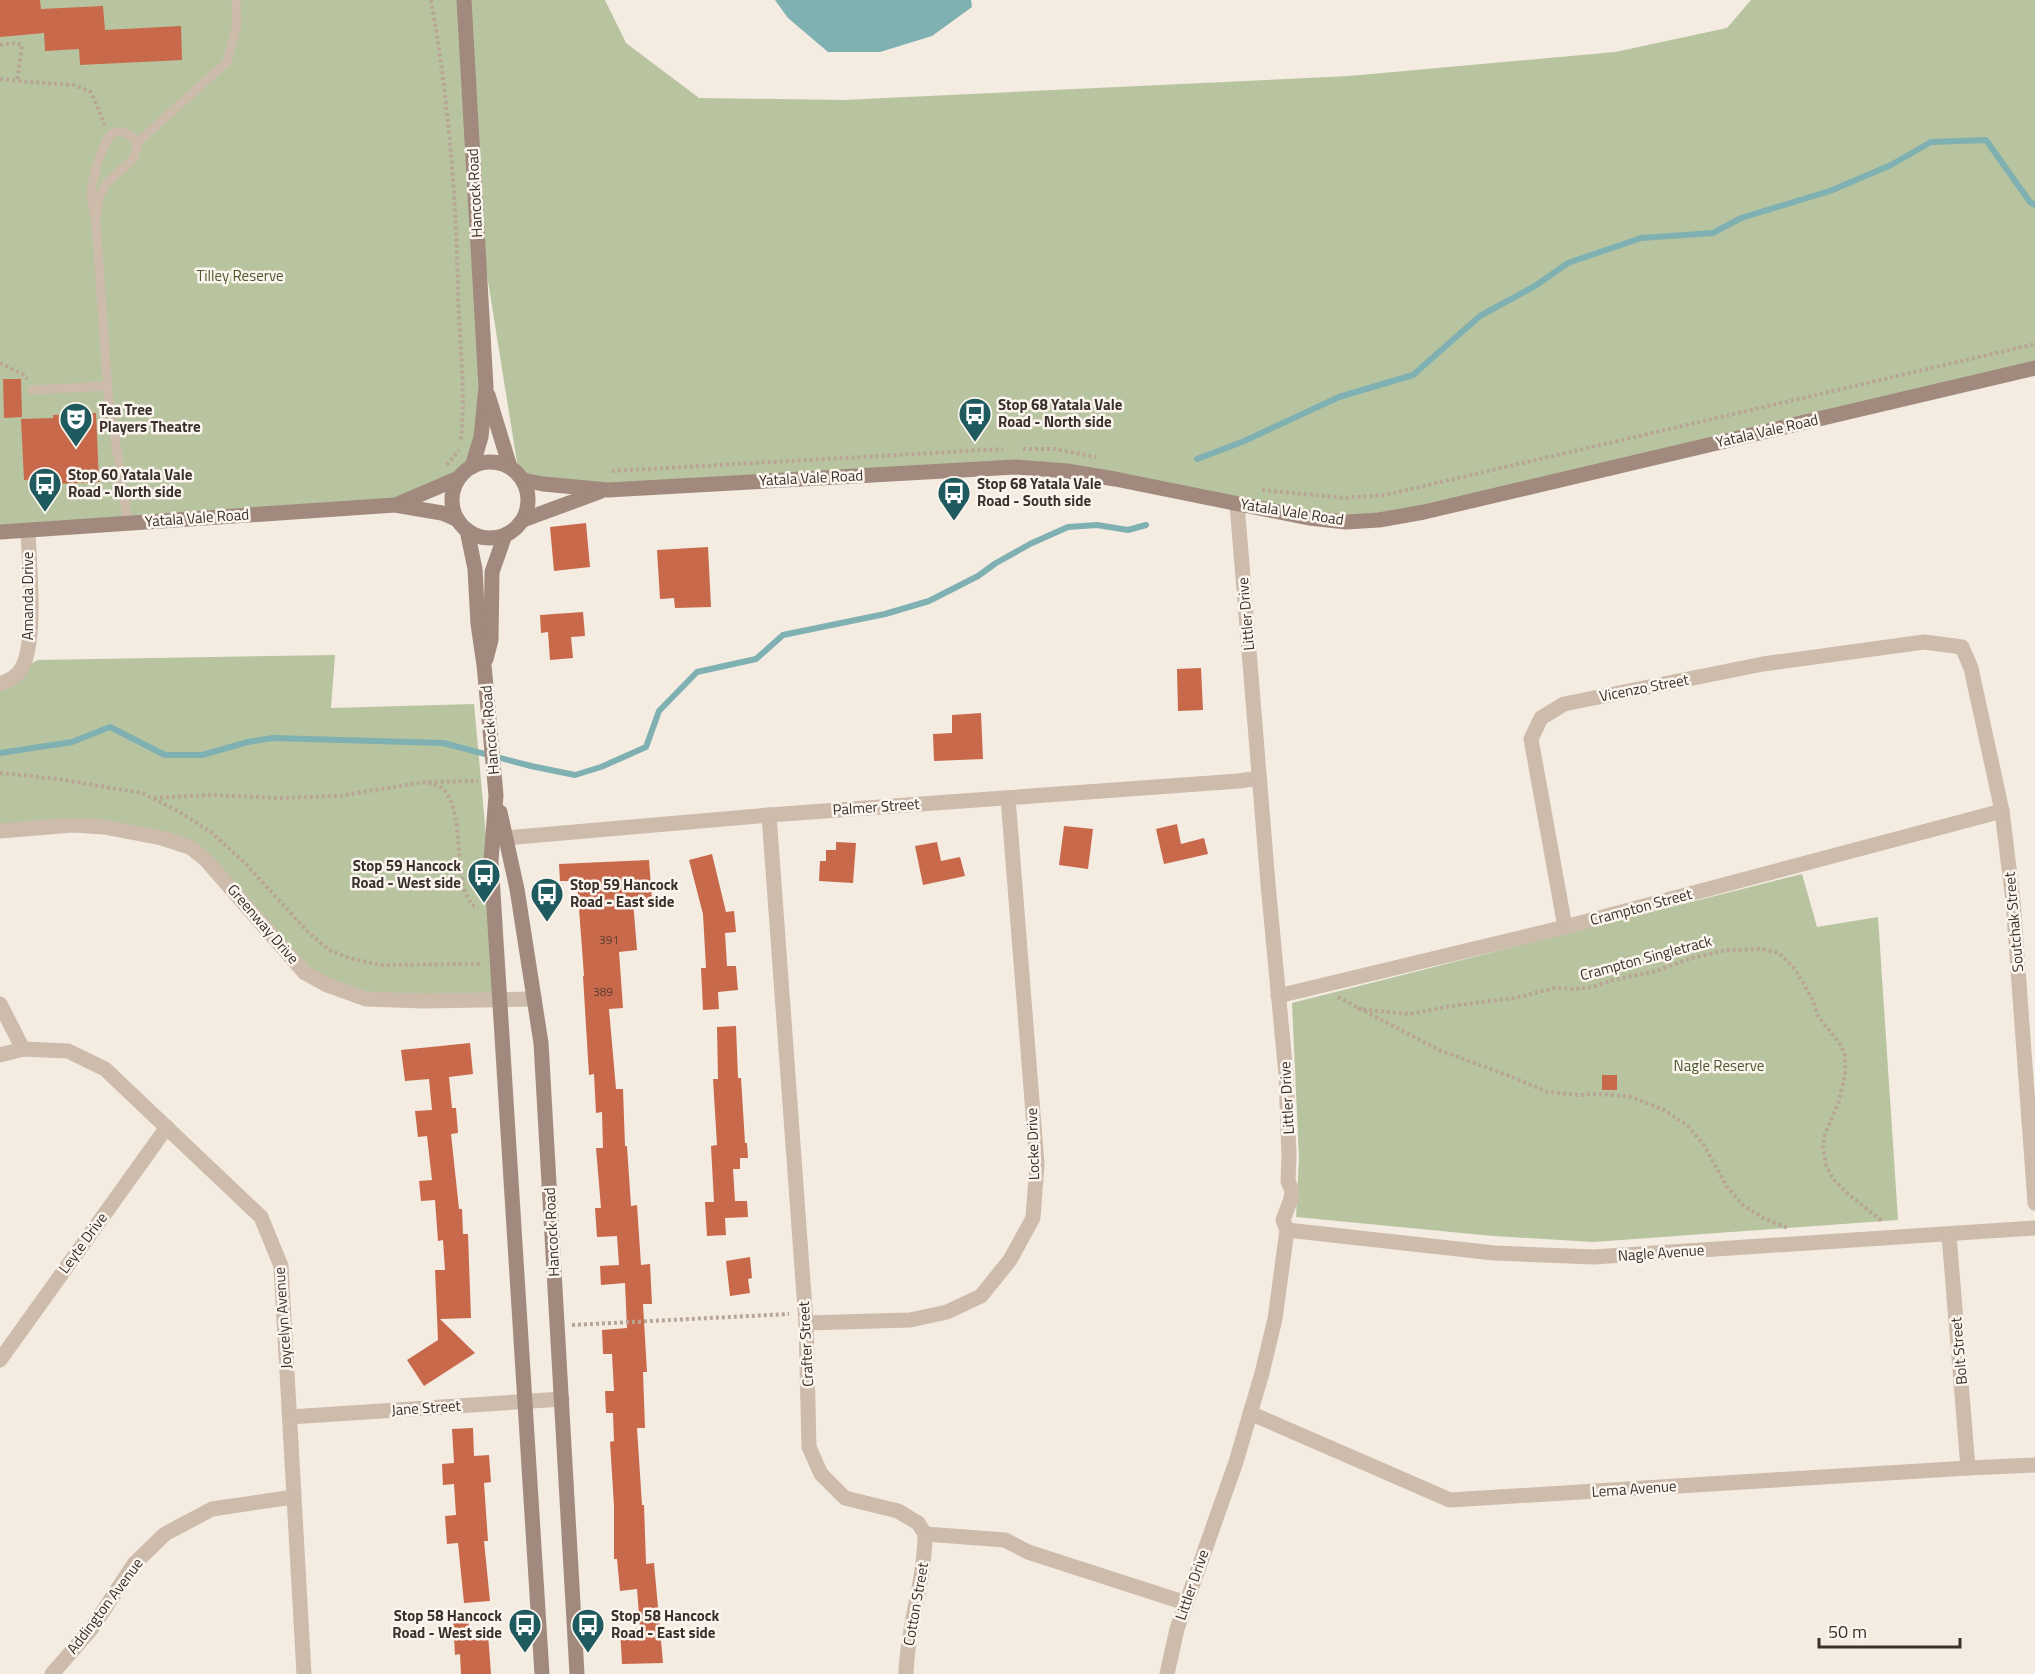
<svg xmlns="http://www.w3.org/2000/svg" width="2035" height="1674" viewBox="0 0 2035 1674" font-family="'Titillium Web',sans-serif">
<style>
.green{fill:#b8c4a0}
.water{fill:#7fb0b2}
.lines{fill:none;stroke-linecap:round;stroke-linejoin:round}
.stream{stroke:#7fb0b2;stroke-width:6}
.building{fill:#c8694b}
.path{stroke:#b9a596;stroke-width:4;stroke-dasharray:3 3;stroke-linecap:butt}
.lane{stroke:#cdbbac;stroke-width:9}
.street{stroke:#cdbbac;stroke-width:15}
.secondary{stroke:#a18a7d;stroke-width:15}
.labels{text-anchor:middle;stroke-width:5;stroke-linejoin:round;paint-order:stroke}
.number-label{font-size:12px;fill:#5e3e33}
.street-label{font-size:15px;fill:#3b302b;stroke:#fbf5ee}
.park-label{font-size:15px;fill:#4a5a2e;stroke:#fbf5ee}
.poi-label{font-size:15px;font-weight:bold;fill:#3b302b;stroke:#fbf5ee;text-anchor:start}
</style>
<rect width="100%" height="100%" fill="#f4ebe1"/>
<g class="green">
<polygon points="0,0 605,0 626,43 699,98 844,100 1349,76 1615,52 1727,28 1751,0 2035,0 2035,369 1346,522 1067,471 584,497 519,475 476,206 486,387 472,467 425,493 395,505 0,532"/>
<polygon points="335,655 331,708 474,704 501,1000 377,1000 305,973 206,860 104,827 0,833 0,680 38,660"/>
<polygon points="1802,874 1817,927 1878,917 1898,1220 1593,1242 1493,1236 1296,1217 1299,1158 1292,1003"/>
</g>
<polygon class="water" points="775,0 971,0 972,7 932,36 880,52 828,52 788,18"/>
<g class="lines">
<g class="stream">
<polyline points="1197,459 1242,442 1339,397 1413,375 1480,316 1535,286 1568,263 1641,238 1713,233 1741,218 1830,191 1891,165 1931,142 1986,140 2030,202 2035,205"/>
<polyline points="0,753 72,742 110,727 165,755 202,755 248,742 273,738 443,743 531,766 575,775 601,767 646,747 659,711 697,672 756,659 783,635 885,614 929,601 978,576 996,563 1030,544 1068,527 1097,525 1128,530 1146,525"/>
</g>
</g>
<g class="building">
<polygon points="0,0 40,0 41,9 103,6 105,30 181,26 182,60 80,65 79,49 45,51 44,33 0,37"/>
<polygon points="3,379 21,379 22,417 4,418"/>
<polygon points="96,413 99,482 56,484 56,478 24,480 21,419 53,418 53,415"/>
<polygon points="586,523 590,567 554,571 550,527"/>
<polygon points="708,547 711,607 675,608 674,598 660,599 657,550"/>
<polygon points="583,612 585,636 571,637 573,658 550,660 548,632 541,633 540,615"/>
<polygon points="1201,668 1203,710 1178,711 1177,669"/>
<polygon points="981,713 983,759 934,761 933,734 952,733 952,715"/>
<polygon points="1177,824 1181,844 1204,838 1208,854 1164,864 1156,829"/>
<polygon points="1064,826 1093,829 1088,869 1059,865"/>
<polygon points="836,842 856,843 853,883 819,881 820,861 826,861 826,850 836,850"/>
<polygon points="937,842 941,861 960,857 965,876 923,885 915,846"/>
<polygon points="712,854 726,912 734,911 736,932 725,933 727,966 736,966 738,990 718,992 719,1009 703,1010 701,968 706,968 703,914 689,860"/>
<polygon points="649,860 652,900 633,901 637,950 619,952 623,1008 609,1009 616,1089 623,1089 625,1146 627,1146 631,1206 637,1205 641,1265 650,1264 652,1304 643,1304 647,1372 643,1372 645,1428 637,1428 642,1505 644,1505 646,1564 654,1563 663,1663 622,1664 620,1629 640,1628 637,1589 620,1591 617,1559 614,1559 614,1506 610,1442 614,1441 613,1413 606,1413 605,1391 614,1391 612,1354 603,1354 602,1330 627,1328 625,1283 601,1285 600,1266 619,1265 617,1236 597,1237 595,1208 601,1208 596,1148 603,1148 602,1112 596,1113 594,1074 589,1075 583,976 584,976 577,881 560,881 559,864"/>
<polygon points="736,1026 738,1078 741,1078 745,1143 747,1143 748,1158 740,1158 740,1169 733,1169 735,1201 747,1201 748,1217 725,1218 726,1235 707,1236 705,1202 714,1202 711,1146 717,1145 713,1079 718,1079 717,1027"/>
<polygon points="470,1043 473,1074 449,1077 452,1108 456,1108 458,1133 451,1134 459,1209 462,1209 463,1234 468,1234 471,1318 440,1319 475,1353 424,1386 407,1360 438,1340 435,1270 445,1270 443,1240 438,1241 435,1200 421,1201 419,1181 432,1180 427,1136 418,1137 415,1111 432,1110 429,1079 405,1081 401,1050"/>
<rect x="1602" y="1075" width="15" height="15"/>
<polygon points="750,1257 752,1278 748,1279 750,1293 730,1296 726,1261"/>
<polygon points="473,1428 474,1456 489,1455 491,1482 484,1483 488,1541 484,1541 490,1601 464,1603 458,1543 447,1544 445,1516 456,1515 454,1484 443,1485 442,1464 454,1463 452,1429"/>
<polygon points="468,1619 470,1636 488,1634 491,1674 461,1674 460,1654 455,1655 453,1620"/>
</g>
<g class="lines">
<g class="path">
<path d="M431,0C448,96 456,193 458,290C459,340 466,389 461,440"/>
<polyline points="0,45 15,43 22,45 17,81 74,85 91,92 105,125"/>
<polyline points="0,79 17,81"/>
<polyline points="0,363 24,375 27,379"/>
<polyline points="1023,449 1054,449 1096,457"/>
<polyline points="447,465 459,450"/>
<polyline points="612,471 1003,449"/>
<polyline points="1262,490 1346,498 1385,495 2035,344"/>
<polyline points="0,773 58,779 142,793 178,811 212,833 243,861 309,933 329,950 352,959 382,965 482,964"/>
<path d="M428,783C433,784 438,785 442,788C460,803 458,852 461,874C462,886 466,895 472,905L478,908"/>
<polyline points="154,798 211,795 279,798 339,796 425,782 478,781"/>
<polyline points="1338,997 1439,1050 1507,1075 1548,1092 1579,1095 1597,1094 1629,1096 1664,1110 1687,1125 1704,1145 1727,1187 1743,1205 1763,1218 1788,1228"/>
<polyline points="1357,1009 1410,1014 1458,1005 1515,998 1555,988 1575,989 1593,987 1612,980 1653,972 1692,958 1727,950 1762,949 1779,953 1795,969 1813,1000 1818,1016 1841,1045 1845,1056 1845,1075 1838,1104 1825,1134 1823,1148 1826,1165 1833,1179 1847,1193 1882,1221"/>
<polyline points="572,1325 789,1314"/>
</g>
<g class="lane">
<polyline points="97,213 99,197 105,185 134,158 138,142 227,62 237,25 236,0"/>
<polyline points="32,390 108,386"/>
<path d="M128,523L108,393L96,221C94,212 91,202 91,193C92,181 103,137 114,133C123,129 131,136 138,142"/>
</g>
<g class="street">
<path d="M0,684C9,680 17,677 22,668C37,640 29,564 28,530"/>
<polyline points="769,815 806,1323 809,1447 821,1474 845,1498 898,1511 918,1523 925,1534"/>
<polyline points="0,831 73,825 104,827 162,838 190,847 206,860 305,973 327,985 366,999 424,1001 534,999"/>
<polyline points="493,839 769,815 1239,781 1259,778"/>
<polyline points="1565,927 1531,739 1541,718 1564,704 1763,664 1924,642 1962,647 1971,668 2002,811 2013,901 2035,1203"/>
<polyline points="1278,996 1565,927 2002,811"/>
<polyline points="0,1004 23,1049"/>
<polyline points="0,1055 23,1049 68,1051 105,1069 261,1217 281,1266 304,1674"/>
<polyline points="1287,1230 1494,1253 1594,1257 2035,1228"/>
<polyline points="1949,1235 1968,1468"/>
<polyline points="806,1323 910,1320 947,1312 981,1296 1010,1260 1033,1218 1037,1164 1008,798"/>
<polyline points="0,1360 167,1127"/>
<polyline points="1250,1413 1450,1500 1968,1468 2035,1465"/>
<polyline points="290,1417 562,1399"/>
<polyline points="925,1534 1005,1540 1028,1552 1186,1603"/>
<polyline points="52,1674 92,1628 134,1564 165,1534 212,1509 293,1497"/>
<path d="M906,1674C907,1627 925,1581 925,1534"/>
<polyline points="1167,1674 1177,1629 1236,1462 1262,1373 1275,1319 1287,1230 1283,1220 1291,1199 1292,1191 1288,1181 1289,1156 1286,1075 1268,884 1237,504"/>
</g>
<g class="secondary">
<polyline points="464,0 486,387 481,437 472,467"/>
<polyline points="488,395 510,467"/>
<circle cx="490" cy="500" r="38"/>
<polyline points="523,480 543,484 608,490 1015,467 1067,471 1115,479 1309,518 1346,522 1379,520 1424,512 2035,368"/>
<polyline points="398,504 459,478"/>
<polyline points="523,520 599,492"/>
<polyline points="467,530 475,569 478,624 484,665 496,795 491,861 542,1674"/>
<polyline points="0,532 395,505 442,513 458,520"/>
<polyline points="486,659 491,640 492,572 505,535"/>
<polyline points="500,812 517,889 541,1043 577,1674"/>
</g>
</g>
<defs>
<g id="bus-pin" transform="scale(1.725)"><path d="M0 17L-7.5 6A9.5 9.5 0 1 1 7.5 6Z" fill="#1f5a5e" stroke="#fbf5ee"/><path d="M-5-6H5V4H4V6H2V4H-2V6H-4V4H-5ZM-3.5-4V0h7V-4ZM-3.5 1.2v1.5H-2V1.2ZM2 1.2v1.5H3.5V1.2Z" fill="#fff"/></g>
<g id="theatre-pin" transform="scale(1.725)"><path d="M0 17L-7.5 6A9.5 9.5 0 1 1 7.5 6Z" fill="#1f5a5e" stroke="#fbf5ee"/><path d="M-5-5.5Q0-4 5-5.5V0Q5 5 0 6Q-5 5-5 0ZM-3.3-2.5H-1v1.5H-3.3ZM1-2.5H3.3v1.5H1ZM-2.8 1Q0 5.5 2.8 1Z" fill="#fff"/></g>
</defs>
<g fill-rule="evenodd">
<use href="#bus-pin" x="975" y="414"/>
<use href="#theatre-pin" x="76" y="419"/>
<use href="#bus-pin" x="45" y="484"/>
<use href="#bus-pin" x="954" y="493"/>
<use href="#bus-pin" x="484" y="875"/>
<use href="#bus-pin" x="547" y="894"/>
<use href="#bus-pin" x="525" y="1625"/>
<use href="#bus-pin" x="588" y="1625"/>
</g>
<g class="labels">
<g class="number-label">
<text x="609" y="944">391</text>
<text x="603" y="996">389</text>
</g>
<g class="street-label">
<text transform="translate(475 193) rotate(-93)" y="5">Hancock Road</text>
<text transform="translate(1767 431) rotate(-13)" y="5">Yatala Vale Road</text>
<text transform="translate(811 478) rotate(-3)" y="5">Yatala Vale Road</text>
<text transform="translate(1292 512) rotate(9)" y="5">Yatala Vale Road</text>
<text transform="translate(197 518) rotate(-4)" y="5">Yatala Vale Road</text>
<text transform="translate(28 596) rotate(-90)" y="5">Amanda Drive</text>
<text transform="translate(1246 614) rotate(-95)" y="5">Littler Drive</text>
<text transform="translate(1644 688) rotate(-11)" y="5">Vicenzo Street</text>
<text transform="translate(490 730) rotate(-95)" y="5">Hancock Road</text>
<text transform="translate(876 807) rotate(-4)" y="5">Palmer Street</text>
<text transform="translate(1641 907) rotate(-15)" y="5">Crampton Street</text>
<text transform="translate(2014 922) rotate(-95)" y="5">Soutchak Street</text>
<text transform="translate(263 924) rotate(49)" y="5">Greenway Drive</text>
<text transform="translate(1646 958) rotate(-15)" y="5">Crampton Singletrack</text>
<text transform="translate(1287 1098) rotate(-93)" y="5">Littler Drive</text>
<text transform="translate(1033 1144) rotate(-92)" y="5">Locke Drive</text>
<text transform="translate(552 1232) rotate(-93)" y="5">Hancock Road</text>
<text transform="translate(83 1243) rotate(-54)" y="5">Leyte Drive</text>
<text transform="translate(1661 1253) rotate(-4)" y="5">Nagle Avenue</text>
<text transform="translate(283 1318) rotate(-94)" y="5">Joycelyn Avenue</text>
<text transform="translate(806 1344) rotate(-93)" y="5">Crafter Street</text>
<text transform="translate(1959 1351) rotate(-95)" y="5">Bolt Street</text>
<text transform="translate(426 1408) rotate(-4)" y="5">Jane Street</text>
<text transform="translate(1634 1489) rotate(-4)" y="5">Lema Avenue</text>
<text transform="translate(1192 1585) rotate(-71)" y="5">Littler Drive</text>
<text transform="translate(916 1604) rotate(-80)" y="5">Cotton Street</text>
<text transform="translate(105 1606) rotate(-53)" y="5">Addington Avenue</text>
</g>
<g class="park-label">
<text x="240" y="281">Tilley Reserve</text>
<text x="1719" y="1071">Nagle Reserve</text>
</g>
<g class="poi-label">
<text x="998" y="410">Stop 68 Yatala Vale<tspan x="998" dy="17">Road - North side</tspan></text>
<text x="99" y="415">Tea Tree<tspan x="99" dy="17">Players Theatre</tspan></text>
<text x="68" y="480">Stop 60 Yatala Vale<tspan x="68" dy="17">Road - North side</tspan></text>
<text x="977" y="489">Stop 68 Yatala Vale<tspan x="977" dy="17">Road - South side</tspan></text>
<text x="461" y="871" text-anchor="end">Stop 59 Hancock<tspan x="461" dy="17">Road - West side</tspan></text>
<text x="570" y="890">Stop 59 Hancock<tspan x="570" dy="17">Road - East side</tspan></text>
<text x="502" y="1621" text-anchor="end">Stop 58 Hancock<tspan x="502" dy="17">Road - West side</tspan></text>
<text x="611" y="1621">Stop 58 Hancock<tspan x="611" dy="17">Road - East side</tspan></text>
</g>
</g>
<path d="M1819 1638v9h141v-9" fill="none" stroke="#3b302b" stroke-width="3"/>
<text x="1828" y="1638" font-size="18" fill="#3b302b" stroke="#fbf5ee" stroke-width="4.5" paint-order="stroke">50 m</text>
</svg>
